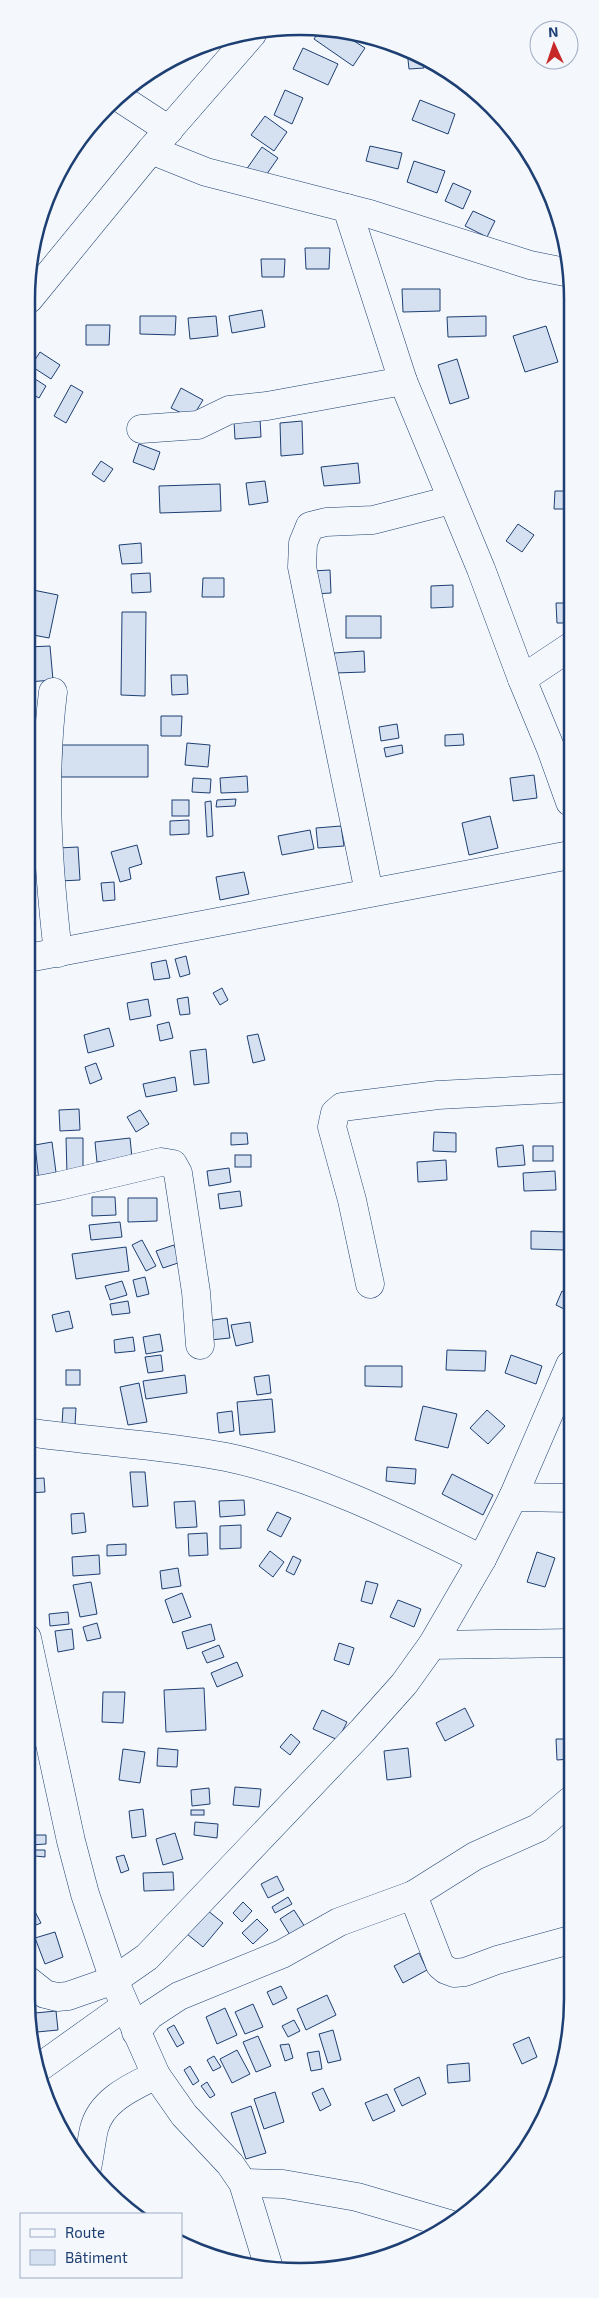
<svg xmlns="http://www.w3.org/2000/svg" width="599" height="2298" viewBox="0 0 599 2298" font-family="'Exo 2',sans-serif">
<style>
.building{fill:#d5e0f0;stroke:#1d3f73}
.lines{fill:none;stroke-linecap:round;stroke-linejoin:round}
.minor-casing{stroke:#1d3f73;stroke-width:29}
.minor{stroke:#f4f7fb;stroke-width:28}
.rim{fill:none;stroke:#1d3f73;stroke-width:2.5}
</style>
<rect width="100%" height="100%" fill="#f4f7fb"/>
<g class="building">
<polygon points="335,29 365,48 353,66 314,39 320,30"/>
<polygon points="303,48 338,64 328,85 293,69"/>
<polygon points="407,50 423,56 424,68 409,69"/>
<polygon points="285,90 303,98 292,124 274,115"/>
<polygon points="420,100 455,114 448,134 412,120"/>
<polygon points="265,116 287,132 274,151 251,135"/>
<polygon points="370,146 402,153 398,169 366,161"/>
<polygon points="262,147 278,158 262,181 246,170"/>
<polygon points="414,161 445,171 437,193 407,182"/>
<polygon points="453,183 471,191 463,209 445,201"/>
<polygon points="473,211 495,221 487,237 465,226"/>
<polygon points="565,245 569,260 563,258"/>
<polygon points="305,248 330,248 329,269 306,269"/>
<polygon points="261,259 285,259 284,277 262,277"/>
<polygon points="402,289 440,289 440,311 403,312"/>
<polygon points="262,310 265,327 232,333 229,316"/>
<polygon points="140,316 176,316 175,335 140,334"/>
<polygon points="216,316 218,336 190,339 188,318"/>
<polygon points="486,316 486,336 448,337 447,317"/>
<polygon points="86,325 110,325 109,345 86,345"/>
<polygon points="546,326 558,362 525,372 513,336"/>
<polygon points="40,352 60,365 51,379 31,366"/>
<polygon points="457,359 469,398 450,404 438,365"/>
<polygon points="32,377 46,386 39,398 28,392 28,383"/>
<polygon points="71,385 83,392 66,423 54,416"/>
<polygon points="181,388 203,400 192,418 171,408"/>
<polygon points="28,398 35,402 28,413"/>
<polygon points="260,419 261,437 235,439 234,421"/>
<polygon points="302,421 303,454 281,456 280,423"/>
<polygon points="139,444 160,452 154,470 133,462"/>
<polygon points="101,461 113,469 104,482 92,474"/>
<polygon points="358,463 360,483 324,486 321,467"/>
<polygon points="265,481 268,502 249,505 246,483"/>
<polygon points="220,484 221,511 160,513 159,486"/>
<polygon points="555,491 570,491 570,509 554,509"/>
<polygon points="518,524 534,535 522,552 506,541"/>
<polygon points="141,543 142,563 122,564 119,545"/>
<polygon points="330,570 331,593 313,594 312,571"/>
<polygon points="150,573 151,592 132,593 131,574"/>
<polygon points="203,578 224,578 224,597 202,597"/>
<polygon points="453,585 453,607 431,608 431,586"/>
<polygon points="28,589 58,595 49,638 28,634"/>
<polygon points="556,603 570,603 570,623 557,623"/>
<polygon points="122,612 146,612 145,696 121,695"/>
<rect x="346" y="616" width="35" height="22"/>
<polygon points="50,646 53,680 28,682 28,647"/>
<polygon points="364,651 365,672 335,673 334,653"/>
<polygon points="171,675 187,675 188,694 172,695"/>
<polygon points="161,716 182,716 181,736 161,736"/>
<polygon points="397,724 399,738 381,741 379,727"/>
<polygon points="463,734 464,745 445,746 445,735"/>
<polygon points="187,743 210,745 208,767 185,765"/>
<polygon points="62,745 148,745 148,777 61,777"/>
<polygon points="402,745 403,753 386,757 384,748"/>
<polygon points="534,775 537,798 513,801 510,778"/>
<polygon points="247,776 248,792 221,793 220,778"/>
<polygon points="193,778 211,779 210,793 192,792"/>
<polygon points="236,799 235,806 216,807 217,800"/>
<rect x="172" y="800" width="17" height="16"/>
<polygon points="211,801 213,836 207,837 205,802"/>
<polygon points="490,816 498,848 469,855 462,823"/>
<polygon points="189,820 189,834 170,835 170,821"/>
<polygon points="341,826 344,846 318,848 316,828"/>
<polygon points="310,830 314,849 282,855 278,836"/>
<polygon points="137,845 142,864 129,868 131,879 120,882 111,852"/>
<polygon points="78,847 80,880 60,881 58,848"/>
<polygon points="244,872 249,894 220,900 216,877"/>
<polygon points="114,882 115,900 103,901 101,883"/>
<polygon points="186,956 190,974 180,977 175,959"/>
<polygon points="166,960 170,978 154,980 151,963"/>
<polygon points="222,988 228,1000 220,1005 213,993"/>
<polygon points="188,997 190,1014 180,1015 177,999"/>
<polygon points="148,999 151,1016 130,1020 127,1003"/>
<polygon points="169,1022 173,1038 160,1041 157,1025"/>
<polygon points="109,1028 114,1046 88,1053 84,1035"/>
<polygon points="258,1034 265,1060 253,1063 247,1036"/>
<polygon points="206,1049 209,1083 194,1085 190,1051"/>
<polygon points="96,1063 102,1079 90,1084 85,1067"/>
<polygon points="175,1077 177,1091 146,1097 143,1084"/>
<polygon points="79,1109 80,1130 60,1131 59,1110"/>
<polygon points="140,1110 149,1124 136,1132 127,1117"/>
<polygon points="434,1132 456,1133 456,1152 433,1151"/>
<polygon points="231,1133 247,1133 248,1144 231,1145"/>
<polygon points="66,1138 83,1138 83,1173 67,1174"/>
<polygon points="130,1138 132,1158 97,1162 95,1142"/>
<polygon points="52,1142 57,1180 39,1181 35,1145"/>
<polygon points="523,1145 525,1165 498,1167 496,1148"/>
<rect x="533" y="1146" width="20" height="15"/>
<rect x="235" y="1155" width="16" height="12"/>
<polygon points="446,1160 447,1180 418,1182 417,1162"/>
<polygon points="229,1168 231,1182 209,1186 207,1171"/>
<polygon points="555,1171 556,1190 524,1191 523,1173"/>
<polygon points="240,1191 242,1206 220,1209 218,1194"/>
<polygon points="92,1197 115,1197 116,1215 92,1216"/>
<polygon points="128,1198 157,1198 157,1221 128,1222"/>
<polygon points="120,1222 122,1237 91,1240 89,1225"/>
<polygon points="531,1231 567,1232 566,1250 531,1249"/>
<polygon points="142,1240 156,1266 146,1271 132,1245"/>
<polygon points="174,1245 181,1262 163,1268 156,1251"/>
<polygon points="126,1247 129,1271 76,1279 72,1254"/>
<polygon points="145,1277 149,1294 137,1297 133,1280"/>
<polygon points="122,1281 127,1295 110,1300 105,1286"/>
<polygon points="562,1291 570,1294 568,1311 556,1305"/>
<polygon points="128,1301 130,1313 112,1315 110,1304"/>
<polygon points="69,1311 73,1328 56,1332 52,1315"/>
<polygon points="227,1318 230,1338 210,1340 207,1321"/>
<polygon points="250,1322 253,1342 236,1346 231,1325"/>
<polygon points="160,1334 163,1351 146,1354 143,1337"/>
<polygon points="133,1337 135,1351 115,1353 114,1340"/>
<polygon points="447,1350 486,1351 485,1371 446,1370"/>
<polygon points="161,1355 163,1371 148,1373 145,1357"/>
<polygon points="511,1355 542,1366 536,1384 505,1373"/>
<polygon points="27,1365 30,1365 32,1382 27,1383"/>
<polygon points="365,1366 402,1366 402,1387 365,1386"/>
<rect x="66" y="1370" width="14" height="15"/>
<polygon points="185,1375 187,1393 146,1399 143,1381"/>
<polygon points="269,1375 271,1393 257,1395 254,1377"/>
<polygon points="139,1383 147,1422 128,1425 120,1387"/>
<polygon points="272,1399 275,1432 240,1435 237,1402"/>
<polygon points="423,1406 457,1414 448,1448 415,1440"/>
<polygon points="63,1408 76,1408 75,1425 62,1425"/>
<polygon points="487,1410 505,1426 488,1444 470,1428"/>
<polygon points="232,1411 234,1431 219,1433 217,1413"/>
<polygon points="387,1467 416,1469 415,1484 386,1481"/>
<polygon points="130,1472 145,1472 148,1506 133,1507"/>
<polygon points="452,1474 493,1495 483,1515 442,1494"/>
<polygon points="44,1478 45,1492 27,1493 27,1479"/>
<polygon points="244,1500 245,1515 220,1517 219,1501"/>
<polygon points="195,1501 197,1527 176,1528 174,1502"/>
<polygon points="277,1512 291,1518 281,1537 267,1530"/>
<polygon points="84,1513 86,1532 72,1534 71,1514"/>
<polygon points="241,1525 241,1548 220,1549 220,1526"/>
<polygon points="207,1533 208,1555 189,1556 188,1534"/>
<polygon points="126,1544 126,1555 107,1556 107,1545"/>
<polygon points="270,1551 284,1562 273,1577 259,1566"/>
<polygon points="537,1552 555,1558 545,1587 527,1582"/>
<polygon points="99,1555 100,1574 73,1576 72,1557"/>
<polygon points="293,1556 301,1560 294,1575 286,1571"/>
<polygon points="178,1568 181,1586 162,1589 160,1571"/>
<polygon points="366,1581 378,1584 372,1604 361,1601"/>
<polygon points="91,1582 97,1614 80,1617 73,1585"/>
<polygon points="182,1593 191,1617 173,1623 165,1600"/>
<polygon points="398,1600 421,1609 414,1627 390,1617"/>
<polygon points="68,1612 69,1624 50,1626 49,1614"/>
<polygon points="97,1623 101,1638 87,1641 83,1627"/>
<polygon points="211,1624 215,1640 187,1649 182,1632"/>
<polygon points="72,1629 74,1649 58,1652 55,1631"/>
<polygon points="339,1643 354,1648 349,1665 334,1660"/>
<polygon points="219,1645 224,1657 207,1663 202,1652"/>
<polygon points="237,1662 243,1676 217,1687 211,1673"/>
<polygon points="204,1688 206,1730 166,1732 164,1690"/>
<polygon points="103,1692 125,1692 123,1723 102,1722"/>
<polygon points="465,1708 474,1726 445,1741 436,1723"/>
<polygon points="322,1710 347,1722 338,1740 313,1729"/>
<polygon points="291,1734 300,1742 290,1755 280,1747"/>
<polygon points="556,1739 570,1739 570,1759 557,1760"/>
<polygon points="158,1748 178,1750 177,1767 157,1766"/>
<polygon points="408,1748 411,1777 387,1780 384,1751"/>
<polygon points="123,1749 145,1752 140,1783 119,1780"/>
<polygon points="235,1787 261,1789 259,1807 233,1805"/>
<polygon points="209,1788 210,1804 192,1806 191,1790"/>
<polygon points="143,1809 146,1836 132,1838 129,1811"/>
<rect x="191" y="1810" width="13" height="5"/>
<polygon points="195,1822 218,1824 217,1838 194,1835"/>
<polygon points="175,1833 183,1859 163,1865 156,1839"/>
<polygon points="30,1835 46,1835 46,1844 30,1845"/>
<polygon points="35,1850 45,1850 45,1857 35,1856"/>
<polygon points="124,1855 129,1870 121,1873 116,1857"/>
<polygon points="173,1872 174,1890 144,1891 143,1873"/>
<polygon points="277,1876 284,1890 268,1898 261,1884"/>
<polygon points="288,1897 292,1904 275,1913 272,1907"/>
<polygon points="243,1902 252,1911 242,1922 233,1913"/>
<polygon points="32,1906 41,1923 26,1929 26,1909"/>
<polygon points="207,1910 223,1923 203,1947 187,1934"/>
<polygon points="294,1910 305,1927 290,1935 280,1919"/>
<polygon points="257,1919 268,1930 253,1944 242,1933"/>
<polygon points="55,1932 63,1957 45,1964 35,1938"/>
<polygon points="419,1953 427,1970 403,1983 394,1966"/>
<polygon points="281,1986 287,1998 273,2005 267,1992"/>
<polygon points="327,1995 336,2015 306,2030 297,2009"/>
<polygon points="253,2004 263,2027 245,2034 235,2012"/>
<polygon points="225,2008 237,2035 217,2044 206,2017"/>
<polygon points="56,2011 58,2030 37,2032 35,2013"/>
<polygon points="294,2020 300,2031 288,2037 282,2026"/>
<polygon points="174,2025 184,2043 177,2047 167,2029"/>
<polygon points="333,2030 341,2060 328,2063 319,2034"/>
<polygon points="258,2036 271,2066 256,2072 243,2042"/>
<polygon points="529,2037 537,2057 522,2064 513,2044"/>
<polygon points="289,2044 293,2058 285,2061 280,2045"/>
<polygon points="237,2050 250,2074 232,2083 220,2059"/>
<polygon points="319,2051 322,2069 311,2071 307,2053"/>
<polygon points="214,2056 221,2067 213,2071 207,2060"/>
<polygon points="469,2063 470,2081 448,2083 447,2065"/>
<polygon points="190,2066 199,2081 193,2085 184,2070"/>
<polygon points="419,2077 426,2094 402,2106 394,2089"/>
<polygon points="207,2082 215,2095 210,2098 201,2086"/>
<polygon points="323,2088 331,2105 320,2111 312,2093"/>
<polygon points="275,2092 284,2122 264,2129 254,2099"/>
<polygon points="387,2094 395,2111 373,2121 365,2103"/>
<polygon points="251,2106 266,2153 246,2159 231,2113"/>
</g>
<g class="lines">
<g class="minor-casing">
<g id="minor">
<polyline points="120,98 169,130"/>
<polyline points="151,150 206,172 370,214 530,265 570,273"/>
<polyline points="347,208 403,381 481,569 522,679 551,749 570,802"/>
<polyline points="29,299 151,150 252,34"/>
<polyline points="141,429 198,425 229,410 267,406 403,381"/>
<polyline points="522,679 570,647"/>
<path d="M53,692C42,779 48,866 58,953"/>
<polyline points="369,892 302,567 303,543 310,526 326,522 373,520 451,500"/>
<polyline points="28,958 570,855"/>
<polyline points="27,1192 59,1186 161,1162 173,1164 178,1173 196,1292 200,1345"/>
<polyline points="370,1284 352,1200 332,1127 335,1113 342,1107 438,1095 570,1088"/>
<path d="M27,1432C93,1442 160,1444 226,1457C313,1475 403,1520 482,1559"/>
<polyline points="513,1497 570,1498"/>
<polyline points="27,1638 71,1841 85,1894 114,1980 156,2075 184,2115 230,2164 243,2183 269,2268"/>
<polyline points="432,1645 570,1643"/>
<polyline points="413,1895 440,1965 446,1970 454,1973 465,1972 497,1960 570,1940"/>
<polyline points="26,1979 45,1994 57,1997 68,1996 114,1980 147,1957 362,1731 404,1684 432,1645 482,1559 513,1497 570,1365"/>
<polyline points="136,2032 150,2015 179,1996 282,1954 339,1922 413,1895 475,1856 538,1828 570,1801"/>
<polyline points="40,2067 124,2007"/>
<path d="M87,2168C90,2155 91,2142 94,2129C101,2100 132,2087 156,2075"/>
<polyline points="243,2183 283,2184 357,2197 449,2224"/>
</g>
</g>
<use href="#minor" class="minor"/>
</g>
<path d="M0 0H599V2298H0ZM299 35H300A264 264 0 0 1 564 299V1999A264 264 0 0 1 300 2263H299A264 264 0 0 1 35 1999V299A264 264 0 0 1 299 35Z" fill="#f4f7fb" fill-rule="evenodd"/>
<path class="rim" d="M299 35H300A264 264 0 0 1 564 299V1999A264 264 0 0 1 300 2263H299A264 264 0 0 1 35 1999V299A264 264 0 0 1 299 35Z"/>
<rect x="20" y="2213" width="162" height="65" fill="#f4f7fb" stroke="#9eadc5"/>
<rect x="30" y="2229" width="25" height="8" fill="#f4f7fb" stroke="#9eadc5"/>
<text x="65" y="2238" font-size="15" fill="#1d3f73">Route</text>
<rect x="30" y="2250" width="25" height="15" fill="#d5e0f0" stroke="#9eadc5"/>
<text x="65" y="2263" font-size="15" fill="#1d3f73">Bâtiment</text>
<g transform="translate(554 45) rotate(357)"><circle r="24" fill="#f4f7fb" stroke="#9eadc5"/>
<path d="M0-4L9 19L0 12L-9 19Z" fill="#c62828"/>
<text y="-8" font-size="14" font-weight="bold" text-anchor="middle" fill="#1d3f73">N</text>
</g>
</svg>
